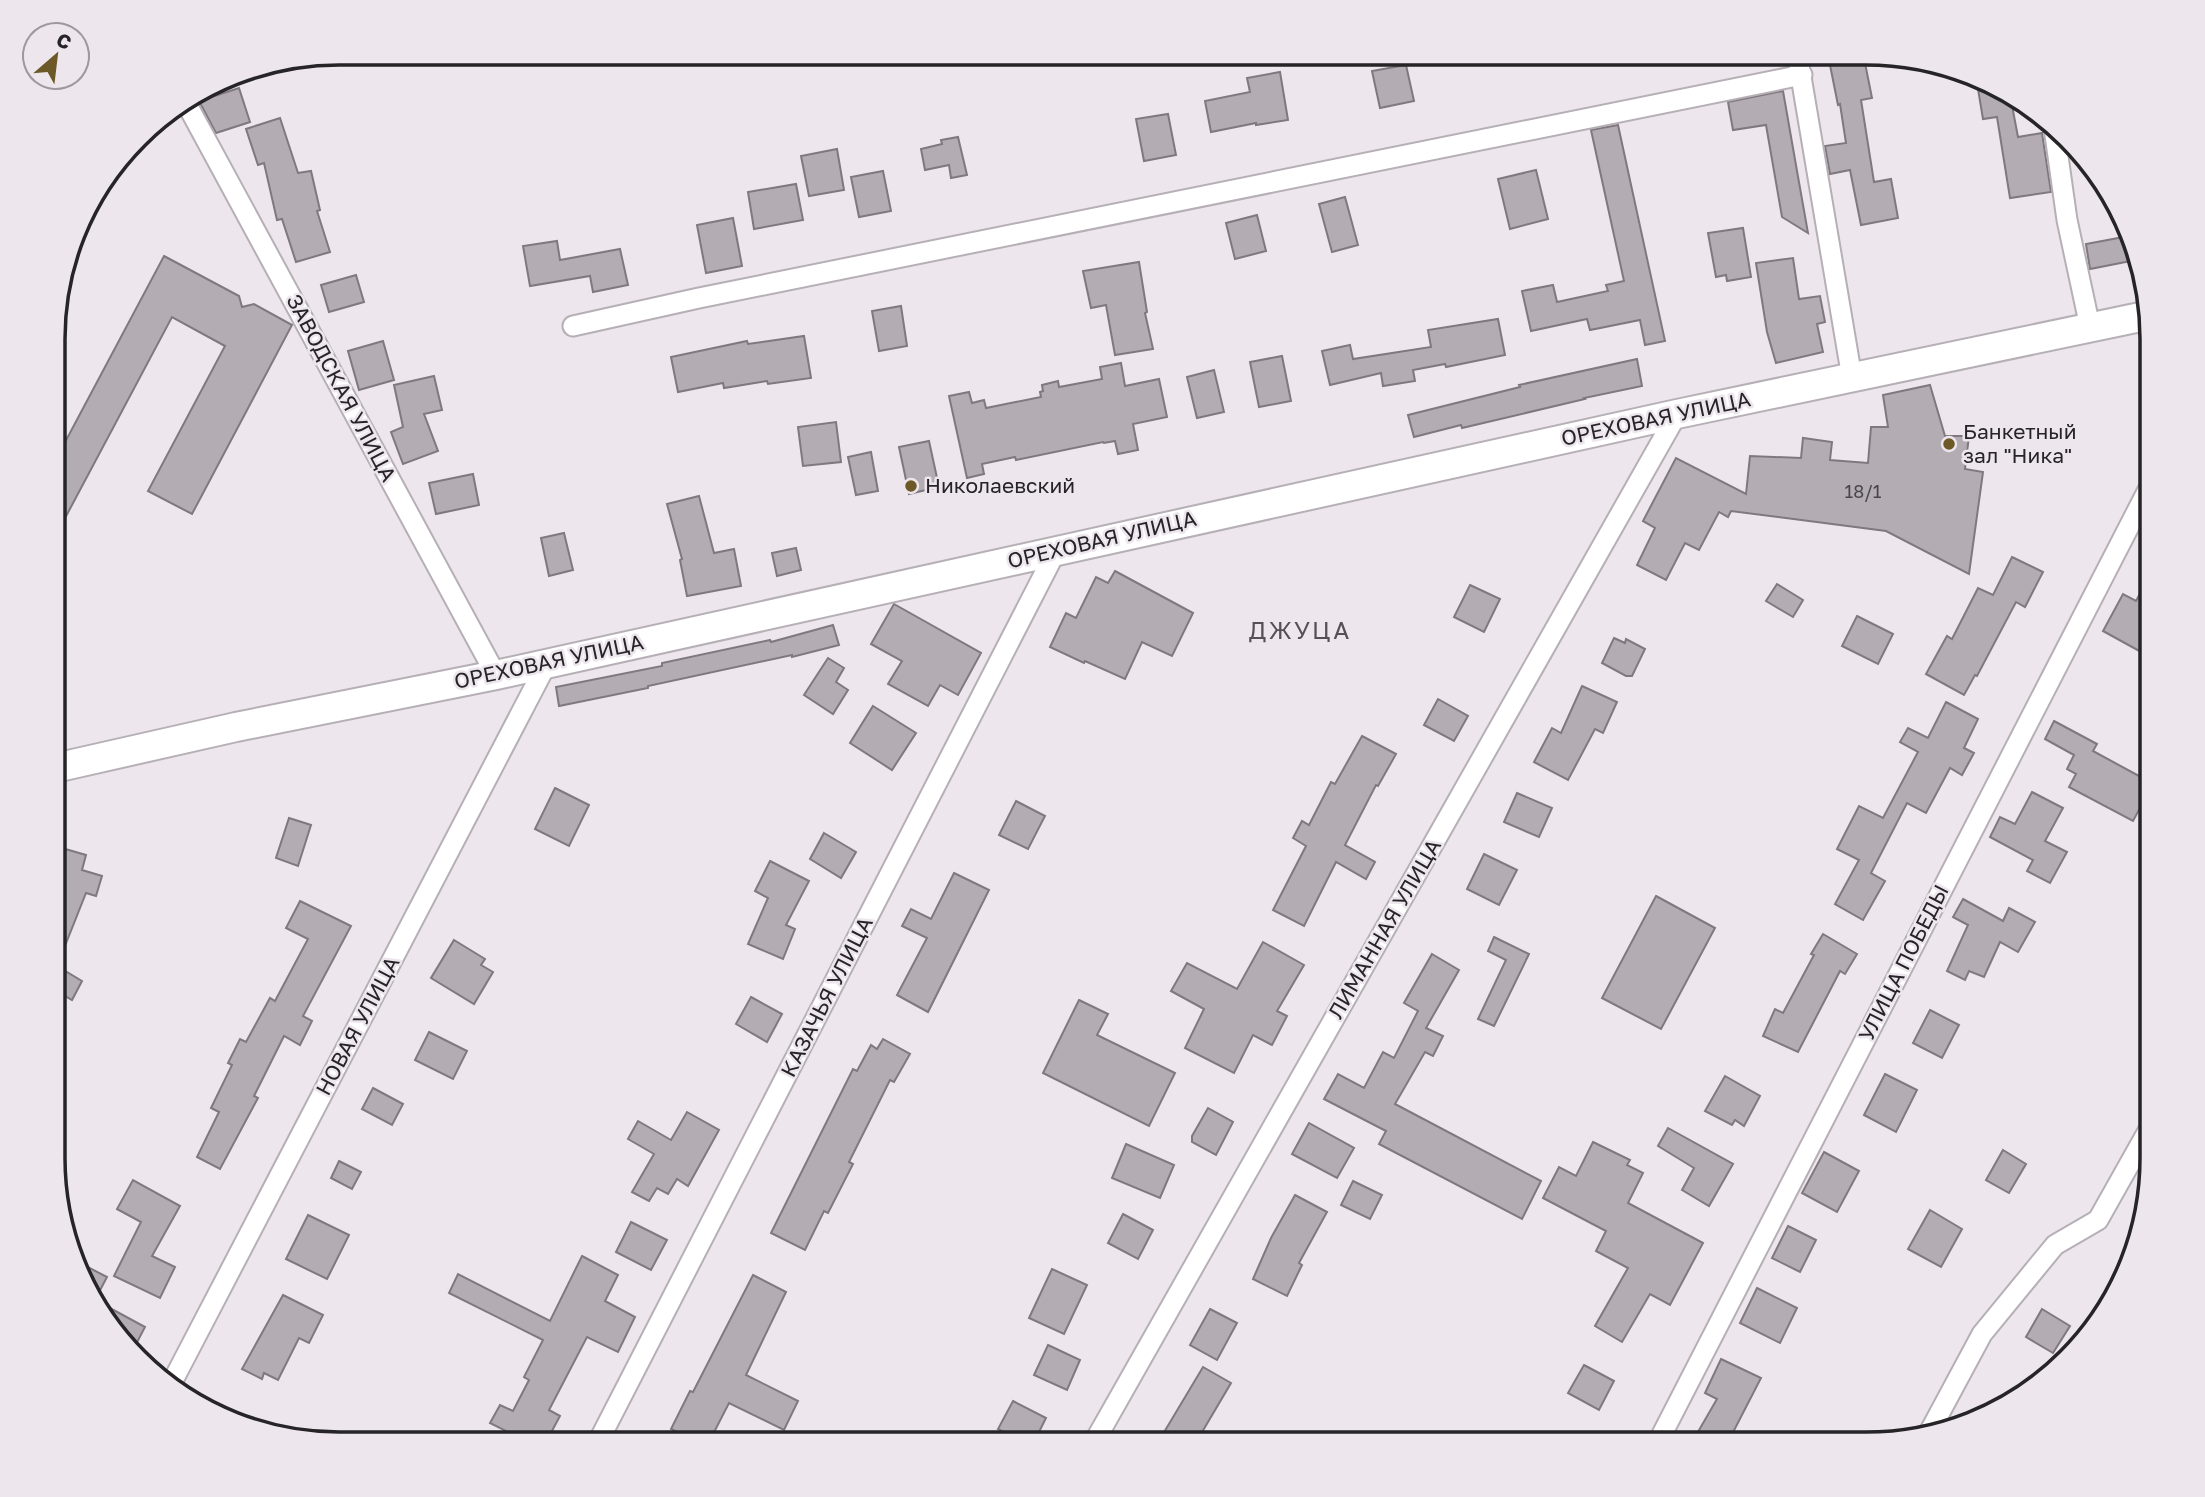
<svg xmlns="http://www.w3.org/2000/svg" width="2205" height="1497" viewBox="0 0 2205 1497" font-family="'Golos Text',sans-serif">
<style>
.building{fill:#b3adb3;stroke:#7f797f;stroke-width:2}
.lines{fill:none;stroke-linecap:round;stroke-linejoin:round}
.street-casing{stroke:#b6b0b6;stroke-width:23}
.secondary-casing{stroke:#b6b0b6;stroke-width:32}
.street{stroke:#fff;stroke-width:19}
.secondary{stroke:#fff;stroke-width:28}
.poi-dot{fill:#6c5927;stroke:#ede6ed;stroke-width:2.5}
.labels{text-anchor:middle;stroke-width:5;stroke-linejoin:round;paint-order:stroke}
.number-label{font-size:18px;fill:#494649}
.street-label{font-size:21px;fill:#262426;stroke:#ede6ed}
.poi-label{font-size:21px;fill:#262426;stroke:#ede6ed;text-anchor:start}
.quarter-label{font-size:24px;letter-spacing:2px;fill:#555055;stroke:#ede6ed}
.rim{fill:none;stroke:#262426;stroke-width:3.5}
</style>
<rect width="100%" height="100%" fill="#ede6ed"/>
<g class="building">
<polygon points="1864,58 1872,98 1861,100 1874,182 1891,179 1898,218 1861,225 1850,170 1830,174 1825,146 1846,143 1840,104 1838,105 1830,65"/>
<polygon points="1406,65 1414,101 1380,108 1372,71"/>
<polygon points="1280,72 1288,120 1256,125 1256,123 1211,132 1205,101 1250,92 1247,78"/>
<polygon points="1993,86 2010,95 2018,137 2042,133 2051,192 2010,198 1997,117 1983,119 1978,89"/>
<polygon points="239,88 250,122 216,133 199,101"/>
<polygon points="1783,91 1797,171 1808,233 1782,217 1766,125 1733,130 1728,102"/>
<polygon points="1168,114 1176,155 1144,161 1136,119"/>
<polygon points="280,118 298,173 311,171 320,210 317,211 330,252 296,262 282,219 277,220 264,163 258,165 246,129"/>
<polygon points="1618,125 1665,341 1645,345 1640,320 1590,330 1587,319 1531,331 1522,291 1553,285 1557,302 1608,291 1606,285 1624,281 1591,130"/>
<polygon points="958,137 967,175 951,178 949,165 925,170 921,149 942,144 941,140"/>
<polygon points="837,149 844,190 809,196 801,156"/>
<polygon points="1536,170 1548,219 1510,229 1498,179"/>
<polygon points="883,171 891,211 859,217 851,177"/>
<polygon points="796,184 803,220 754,229 748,192"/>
<polygon points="1345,197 1358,245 1332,252 1319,204"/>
<polygon points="1257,215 1266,251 1235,259 1226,223"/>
<polygon points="733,218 742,266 706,273 697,225"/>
<polygon points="1743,228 1751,277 1727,281 1726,275 1716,277 1708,233"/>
<polygon points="2129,236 2136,260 2090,269 2086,244"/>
<polygon points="557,241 560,260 620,249 628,285 593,292 590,276 530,286 523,246"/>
<polygon points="164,256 239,296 242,307 254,304 292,325 192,514 148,491 225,346 172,317 55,537 55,461"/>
<polygon points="1793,258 1799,299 1820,296 1825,322 1817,324 1823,352 1776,363 1767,332 1756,263"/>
<polygon points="1139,262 1147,312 1145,313 1153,349 1115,355 1106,305 1091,308 1083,271"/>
<polygon points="356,275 364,302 329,312 321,285"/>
<polygon points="901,306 907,346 879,351 872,311"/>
<polygon points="1498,319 1505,355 1446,367 1445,364 1413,370 1415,381 1383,386 1381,373 1330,385 1322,351 1350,345 1353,359 1431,347 1428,330"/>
<polygon points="804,336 811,378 768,384 767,381 724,388 723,383 678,392 671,357 747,341 748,344"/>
<polygon points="383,341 394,380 359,390 348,351"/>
<polygon points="1282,356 1291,401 1259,407 1250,362"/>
<polygon points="1637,359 1642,386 1584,398 1585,399 1462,428 1461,425 1414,437 1408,415 1520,387 1519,385"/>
<polygon points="1121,363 1125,386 1159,379 1167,417 1133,424 1138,450 1118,454 1115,441 1104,443 1103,442 1016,460 1015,457 982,464 984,474 967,478 949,396 969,392 972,403 984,400 986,408 1041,397 1040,392 1043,391 1042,385 1058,381 1059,387 1102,379 1100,367"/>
<polygon points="1214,370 1224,412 1197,418 1187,377"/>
<polygon points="434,376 442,410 424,414 438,451 403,464 391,432 403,427 394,385"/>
<polygon points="1930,385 1945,436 1969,436 1965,469 1983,472 1969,574 1886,531 1731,511 1728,517 1719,512 1699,550 1685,543 1666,580 1637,565 1655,528 1643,521 1676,458 1746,494 1750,456 1801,458 1803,438 1832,442 1830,460 1868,463 1871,427 1888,427 1883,395"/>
<polygon points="836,422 841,462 803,466 798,427"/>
<polygon points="929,441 939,487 909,494 899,447"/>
<polygon points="871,452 878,491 856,495 848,457"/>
<polygon points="473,474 479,505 436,514 429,483"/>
<polygon points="699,496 714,553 734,549 741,586 687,596 680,560 682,559 667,504"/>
<polygon points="564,533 573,570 549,576 541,538"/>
<polygon points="796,548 801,570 777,576 772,553"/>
<polygon points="2012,557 2043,572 2025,607 2016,602 1977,676 1975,675 1964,695 1926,674 1947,636 1952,639 1978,588 1993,595"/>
<polygon points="1115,571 1193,613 1172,656 1142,642 1125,679 1085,661 1084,663 1050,647 1066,613 1076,618 1096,577 1108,583"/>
<polygon points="2152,571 2152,658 2103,631 2123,594 2136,601"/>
<polygon points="1777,584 1803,600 1793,617 1766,601"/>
<polygon points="1470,585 1500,599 1484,632 1454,617"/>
<polygon points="894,604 981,653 958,695 940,685 928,706 888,684 902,661 871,644"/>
<polygon points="1857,616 1893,634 1878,664 1842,646"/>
<polygon points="833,625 839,645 792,657 792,655 648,686 648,688 559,706 556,687 662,666 662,663 770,640 771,642"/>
<polygon points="1614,638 1625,643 1626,639 1645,649 1632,676 1626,676 1602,663"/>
<polygon points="828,658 844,668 836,682 848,690 833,714 804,695"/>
<polygon points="1582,686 1617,702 1603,733 1595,729 1568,780 1534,762 1552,728 1561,733"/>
<polygon points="1438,699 1468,716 1454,741 1424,725"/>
<polygon points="1946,702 1978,719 1964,748 1974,753 1962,775 1950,768 1926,813 1907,803 1871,873 1885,881 1863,920 1835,904 1859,860 1837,849 1859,806 1883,818 1918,752 1900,742 1908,728 1928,738"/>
<polygon points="873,706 916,733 892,770 850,743"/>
<polygon points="2054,721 2097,744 2093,751 2139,776 2141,771 2152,777 2152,786 2133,821 2069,787 2076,774 2067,769 2074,755 2045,739"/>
<polygon points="1362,736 1396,754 1378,786 1376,785 1345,845 1375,862 1366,879 1336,862 1304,926 1273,910 1306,846 1293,838 1302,821 1309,825 1331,782 1335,784"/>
<polygon points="555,788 589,805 569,846 535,829"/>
<polygon points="2032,792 2063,808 2045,841 2067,852 2050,883 2027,871 2033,860 1990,837 2000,817 2015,824"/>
<polygon points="1517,793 1552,808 1539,837 1504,822"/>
<polygon points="1016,801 1045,816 1028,849 999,835"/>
<polygon points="289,818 311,825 298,866 276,858"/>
<polygon points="824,833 856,852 841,878 810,859"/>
<polygon points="55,846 86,855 82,870 102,876 96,896 86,893 57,966 82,981 72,1000 55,990"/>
<polygon points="1484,854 1517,870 1499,905 1467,889"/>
<polygon points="770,861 809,881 786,925 795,929 783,959 748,944 768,898 755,891"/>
<polygon points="954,873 989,890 928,1012 897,995 927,938 902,926 911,909 931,919"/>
<polygon points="1656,896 1715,928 1661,1029 1602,998"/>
<polygon points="1963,899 2003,921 2009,908 2035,922 2018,952 2000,942 1984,977 1969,971 1965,980 1947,971 1968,925 1953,917"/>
<polygon points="300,901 351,926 303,1016 312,1021 300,1045 284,1036 254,1096 258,1098 220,1169 197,1157 219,1112 211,1108 232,1065 228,1063 240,1039 246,1042 270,998 275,1001 308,939 286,928"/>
<polygon points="1823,934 1857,954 1845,974 1840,971 1798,1052 1763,1036 1775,1009 1783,1013 1814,955 1811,954"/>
<polygon points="1494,937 1529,954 1494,1026 1478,1019 1506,960 1488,951"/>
<polygon points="454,940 485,959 481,965 493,972 474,1004 431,978"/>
<polygon points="1263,942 1304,965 1277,1011 1287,1016 1272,1045 1253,1035 1234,1073 1185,1048 1204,1009 1171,991 1187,963 1237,989"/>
<polygon points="1432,954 1459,970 1426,1028 1443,1036 1433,1056 1425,1052 1395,1104 1541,1181 1522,1219 1379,1144 1386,1131 1324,1099 1338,1074 1364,1088 1383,1052 1394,1058 1418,1011 1404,1003"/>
<polygon points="751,997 782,1014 767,1042 736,1024"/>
<polygon points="1079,1000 1108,1014 1097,1035 1175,1073 1149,1126 1043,1073"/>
<polygon points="1930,1010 1959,1025 1942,1058 1913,1043"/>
<polygon points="429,1032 467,1051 453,1079 415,1060"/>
<polygon points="883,1039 910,1054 894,1082 890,1080 849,1162 853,1164 828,1213 824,1211 805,1250 771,1233 853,1069 857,1071 871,1045 877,1049"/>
<polygon points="1885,1074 1917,1090 1896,1132 1864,1115"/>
<polygon points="1725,1076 1760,1096 1744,1126 1735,1120 1732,1125 1705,1111"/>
<polygon points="373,1088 403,1104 392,1125 362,1109"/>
<polygon points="1208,1108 1233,1122 1216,1155 1192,1142 1192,1136"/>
<polygon points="687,1112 719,1130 688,1186 677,1179 668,1194 657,1188 649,1201 632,1192 654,1154 628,1139 638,1121 671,1140"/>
<polygon points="1309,1123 1354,1148 1337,1178 1292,1154"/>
<polygon points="1668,1128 1733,1164 1709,1206 1682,1190 1694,1168 1658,1146"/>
<polygon points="1593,1142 1630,1160 1627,1165 1643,1173 1628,1203 1703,1243 1670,1305 1650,1294 1622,1342 1595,1326 1628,1268 1596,1251 1606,1231 1543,1198 1559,1167 1576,1176"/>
<polygon points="1126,1144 1174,1165 1160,1198 1112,1178"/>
<polygon points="2003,1150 2026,1164 2009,1193 1986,1180"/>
<polygon points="1824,1152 1859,1171 1837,1212 1802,1193"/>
<polygon points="339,1161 361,1172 352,1189 331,1178"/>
<polygon points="133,1180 180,1206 152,1256 175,1267 160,1298 114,1276 141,1222 117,1209"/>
<polygon points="1353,1181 1382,1195 1370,1219 1341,1205"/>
<polygon points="1295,1195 1327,1212 1299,1263 1302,1265 1287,1296 1253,1279 1271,1238"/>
<polygon points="1930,1210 1962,1229 1941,1267 1908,1249"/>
<polygon points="1123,1214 1153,1230 1138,1259 1108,1243"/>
<polygon points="308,1215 349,1235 327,1279 286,1259"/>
<polygon points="631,1222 667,1240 651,1270 616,1252"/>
<polygon points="1788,1226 1816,1240 1800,1272 1772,1258"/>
<polygon points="582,1256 618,1275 605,1301 635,1317 618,1352 587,1337 549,1410 560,1416 545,1444 532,1444 490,1423 500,1405 513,1411 529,1380 524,1377 543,1340 449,1293 458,1274 550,1321"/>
<polygon points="78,1262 107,1277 95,1300 145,1327 133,1350 91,1302"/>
<polygon points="1052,1269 1087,1285 1064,1334 1029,1318"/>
<polygon points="753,1275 786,1292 746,1375 798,1401 784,1430 729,1403 708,1444 702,1444 671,1429 690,1391 693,1392"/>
<polygon points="1757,1288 1797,1308 1780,1343 1740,1323"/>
<polygon points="283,1295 323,1315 309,1343 299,1338 278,1380 264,1373 262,1379 242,1369"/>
<polygon points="1210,1309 1237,1323 1217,1360 1190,1345"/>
<polygon points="2042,1309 2070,1326 2053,1353 2026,1337"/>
<polygon points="1048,1345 1080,1360 1067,1390 1034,1375"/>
<polygon points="1721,1359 1761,1378 1727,1444 1691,1444 1717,1399 1705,1393"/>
<polygon points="1584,1365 1614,1381 1599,1410 1568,1393"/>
<polygon points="1203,1367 1231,1383 1195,1444 1157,1444"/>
<polygon points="1013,1401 1046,1418 1033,1444 1027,1444 998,1429"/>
</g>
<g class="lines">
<g class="street-casing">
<g id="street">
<polyline points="1797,53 1852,378"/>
<polyline points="185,101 496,675"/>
<polyline points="2054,128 2067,220 2090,327"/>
<polyline points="573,326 699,298 1802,75"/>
<polyline points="169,1388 547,663"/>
<polyline points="1931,1429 1982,1334 2055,1245 2098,1220 2152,1124"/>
<polyline points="597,1444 1056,551"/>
<polyline points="1093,1444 1677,414"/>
<polyline points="1657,1444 2152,482"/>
</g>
</g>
<g class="secondary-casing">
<polyline id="secondary" points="55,768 236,727 496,675 1677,414 2150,315"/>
</g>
<use href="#street" class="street"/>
<use href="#secondary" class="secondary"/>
</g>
<g class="poi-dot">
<circle cx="1949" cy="444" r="7"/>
<circle cx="911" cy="486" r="7"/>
</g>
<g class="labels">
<g class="number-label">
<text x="1863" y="498">18/1</text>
</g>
<g class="street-label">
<text transform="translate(341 388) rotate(62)" y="7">ЗАВОДСКАЯ УЛИЦА</text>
<text transform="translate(1656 419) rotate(-12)" y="7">ОРЕХОВАЯ УЛИЦА</text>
<text transform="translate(1102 540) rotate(-13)" y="7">ОРЕХОВАЯ УЛИЦА</text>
<text transform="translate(549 662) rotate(-12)" y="7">ОРЕХОВАЯ УЛИЦА</text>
<text transform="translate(1385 929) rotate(-60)" y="7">ЛИМАННАЯ УЛИЦА</text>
<text transform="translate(1904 963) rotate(-63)" y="7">УЛИЦА ПОБЕДЫ</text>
<text transform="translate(827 997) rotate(-63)" y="7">КАЗАЧЬЯ УЛИЦА</text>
<text transform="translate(358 1026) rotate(-62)" y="7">НОВАЯ УЛИЦА</text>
</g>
<g class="poi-label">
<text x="1963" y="439">Банкетный<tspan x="1963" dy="24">зал "Ника"</tspan></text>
<text x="925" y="493">Николаевский</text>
</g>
<g class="quarter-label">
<text x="1300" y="639">ДЖУЦА</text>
</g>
</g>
<path d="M0 0H2205V1497H0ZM339 65H1866A274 274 0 0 1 2140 339V1158A274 274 0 0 1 1866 1432H339A274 274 0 0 1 65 1158V339A274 274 0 0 1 339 65Z" fill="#ede6ed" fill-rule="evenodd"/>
<path class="rim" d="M339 65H1866A274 274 0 0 1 2140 339V1158A274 274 0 0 1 1866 1432H339A274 274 0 0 1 65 1158V339A274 274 0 0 1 339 65Z"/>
<g transform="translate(56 56) rotate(28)"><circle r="33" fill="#ede6ed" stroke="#9d989d" stroke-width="2"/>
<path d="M0-5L12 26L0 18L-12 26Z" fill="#6c5927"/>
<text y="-10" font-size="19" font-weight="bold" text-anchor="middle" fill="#262426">С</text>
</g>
</svg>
